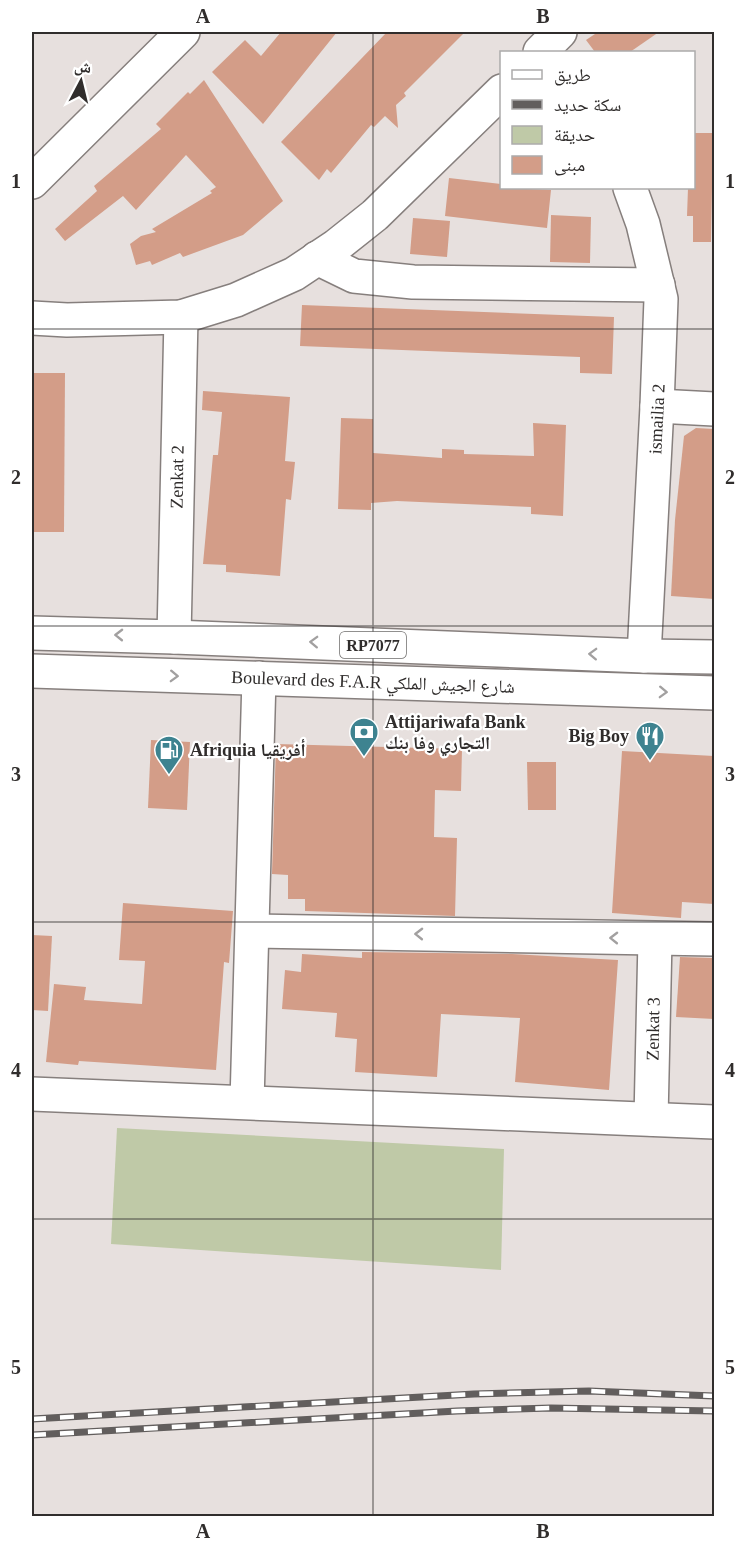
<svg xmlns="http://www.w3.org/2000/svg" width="746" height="1548" viewBox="0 0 746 1548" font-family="'Times New Roman','Noto Naskh Arabic',serif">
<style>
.green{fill:#bfc9a7}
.building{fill:#d39d88}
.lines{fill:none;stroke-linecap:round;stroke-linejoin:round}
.minor-casing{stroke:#867f7d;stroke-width:36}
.major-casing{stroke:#867f7d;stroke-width:36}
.minor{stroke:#fff;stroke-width:33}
.major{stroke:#fff;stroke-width:33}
.rail-casing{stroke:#625e5d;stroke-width:7}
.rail{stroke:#fff;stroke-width:4.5;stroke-dasharray:14;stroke-linecap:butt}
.oneway{stroke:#a2a0a0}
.grid{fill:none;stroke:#302d2c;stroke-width:1.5;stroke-opacity:0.55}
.labels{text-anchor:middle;stroke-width:4.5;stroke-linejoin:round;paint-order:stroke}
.shield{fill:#fff;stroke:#6e6c6b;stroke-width:1.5}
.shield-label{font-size:16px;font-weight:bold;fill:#302d2c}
.street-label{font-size:18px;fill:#302d2c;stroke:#fff}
.poi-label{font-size:18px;font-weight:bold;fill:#302d2c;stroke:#fff;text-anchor:start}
.neatline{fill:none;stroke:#302d2c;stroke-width:2}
.grid-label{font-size:20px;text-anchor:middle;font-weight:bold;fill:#302d2c}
</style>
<rect width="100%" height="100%" fill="#e7e0de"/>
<polygon class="green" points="117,1128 504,1149 501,1270 111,1244"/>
<g class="building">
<polygon points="281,32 337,32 263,124 212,72 245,40 261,56"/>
<polygon points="387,32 465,32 404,93 406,96 396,105 398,128 385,116 374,127 371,125 331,173 327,169 319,180 281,142"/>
<polygon points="598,32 659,32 630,52 595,52 586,40"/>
<polygon points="204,80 283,201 243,235 183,257 180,253 152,265 150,261 136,265 130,244 141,236 156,232 152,229 212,193 210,191 216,187 186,155 136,210 123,196 65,241 55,229 97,191 94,186 161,129 156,124 188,92 190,94"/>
<polygon points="693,133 713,133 711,242 693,242 693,216 687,216 688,188 693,188"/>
<polygon points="449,178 501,184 501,188 551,190 547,228 445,216"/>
<polygon points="551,215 591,217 590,263 550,262"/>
<polygon points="413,218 450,221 447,257 410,254"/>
<polygon points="302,305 614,317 612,374 580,373 580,357 300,346"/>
<polygon points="32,373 65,373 64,532 32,532"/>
<polygon points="203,391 290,397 285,461 295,462 291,500 286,499 280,576 226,572 226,565 203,564 213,455 218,455 222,412 202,410"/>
<polygon points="341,418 373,419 373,453 442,458 442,449 464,450 464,454 534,456 533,423 566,425 563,516 531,514 531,507 397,501 371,503 371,510 338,509"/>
<polygon points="696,428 714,429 714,599 671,596 675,520 684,436"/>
<polygon points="151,740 190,742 187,810 148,808"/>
<polygon points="276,744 462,749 461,791 435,790 434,837 457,838 455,916 305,911 305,899 288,899 288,875 272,874"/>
<polygon points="622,751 714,756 714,904 682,902 681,918 612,913"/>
<polygon points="527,762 556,762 556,810 528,810"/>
<polygon points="123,903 233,911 229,963 224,962 216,1070 79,1061 78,1065 46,1062 54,984 86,987 84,1000 142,1004 145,961 119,960"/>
<polygon points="32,935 52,936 48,1011 32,1010"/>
<polygon points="362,952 512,954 618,960 609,1090 515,1082 520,1018 441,1014 437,1077 355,1072 357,1039 335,1037 337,1013 282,1009 285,970 301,972 302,954 362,958"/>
<polygon points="680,957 714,958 714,1019 676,1017"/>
</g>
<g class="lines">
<g class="minor-casing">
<g id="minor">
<polyline points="540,52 560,32"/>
<polyline points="32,182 183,32"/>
<polyline points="630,188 643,224 661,299 657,406 644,656"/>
<polyline points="317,258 354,276 413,282 658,285"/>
<polyline points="32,318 67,320 181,317 236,300 294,274 336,246 375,215 502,91"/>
<polyline points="657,406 714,409"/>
<polyline points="174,637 181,317"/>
<polyline points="253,931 714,939"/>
<polyline points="32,1094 714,1122"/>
<polyline points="247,1102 259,678"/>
<polyline points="651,1119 655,939"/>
</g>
</g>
<g class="major-casing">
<g id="major">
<polyline points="32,633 174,637 644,656 714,657"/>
<polyline points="32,671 714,693"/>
</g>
</g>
<use href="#minor" class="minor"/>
<use href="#major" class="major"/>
<g class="rail-casing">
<g id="rail">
<polyline points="32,1419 474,1394 589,1391 714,1396"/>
<polyline points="32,1435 457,1411 551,1408 714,1411"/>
</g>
</g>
<use href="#rail" class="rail"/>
</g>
<defs><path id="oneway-chevron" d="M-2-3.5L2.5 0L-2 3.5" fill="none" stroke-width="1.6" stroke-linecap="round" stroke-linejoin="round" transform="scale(1.5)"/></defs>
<g class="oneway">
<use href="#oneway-chevron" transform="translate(119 635) rotate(-179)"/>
<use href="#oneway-chevron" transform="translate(314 642) rotate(-178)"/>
<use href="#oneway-chevron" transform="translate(593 654) rotate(-178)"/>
<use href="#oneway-chevron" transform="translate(174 676) rotate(2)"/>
<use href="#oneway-chevron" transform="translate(663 692) rotate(2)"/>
<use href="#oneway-chevron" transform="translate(419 934) rotate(-179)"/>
<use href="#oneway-chevron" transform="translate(614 938) rotate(-179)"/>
</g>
<path class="grid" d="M373,32V1516M32,329H714M32,626H714M32,922H714M32,1219H714"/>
<defs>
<g id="bank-pin" transform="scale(1.5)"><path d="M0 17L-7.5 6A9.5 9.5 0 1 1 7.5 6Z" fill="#3e8390" stroke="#fff"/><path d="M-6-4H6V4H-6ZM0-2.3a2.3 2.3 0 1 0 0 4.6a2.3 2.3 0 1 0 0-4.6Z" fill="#fff"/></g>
<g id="restaurant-pin" transform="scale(1.5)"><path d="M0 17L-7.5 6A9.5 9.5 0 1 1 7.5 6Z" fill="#3e8390" stroke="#fff"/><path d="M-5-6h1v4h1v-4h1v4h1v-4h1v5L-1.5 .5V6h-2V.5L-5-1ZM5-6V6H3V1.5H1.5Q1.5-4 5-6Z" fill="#fff"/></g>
<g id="fuel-pin" transform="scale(1.5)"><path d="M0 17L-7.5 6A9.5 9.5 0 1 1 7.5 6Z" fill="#3e8390" stroke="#fff"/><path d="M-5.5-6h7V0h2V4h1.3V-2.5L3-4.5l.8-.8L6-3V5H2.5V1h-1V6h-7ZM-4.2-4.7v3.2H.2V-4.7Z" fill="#fff"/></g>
</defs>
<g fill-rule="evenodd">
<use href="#bank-pin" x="364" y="732"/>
<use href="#restaurant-pin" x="650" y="736"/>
<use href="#fuel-pin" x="169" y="750"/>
</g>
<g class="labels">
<rect class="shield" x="340" y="632" width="66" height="26" rx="4.5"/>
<g class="shield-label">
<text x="373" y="651">RP7077</text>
</g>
<g class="street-label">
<text transform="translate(657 419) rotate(-87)" y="6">ismailia 2</text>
<text transform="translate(177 477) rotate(-89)" y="6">Zenkat 2</text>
<text transform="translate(373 682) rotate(2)" y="6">Boulevard des F.A.R شارع الجيش الملكي</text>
<text transform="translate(653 1029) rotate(-89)" y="6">Zenkat 3</text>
</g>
<g class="poi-label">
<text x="385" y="728">Attijariwafa Bank<tspan x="385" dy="21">التجاري وفا بنك</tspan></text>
<text x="629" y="742" text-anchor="end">Big Boy</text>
<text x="190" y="756">Afriquia أفريقيا</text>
</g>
</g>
<rect width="746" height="1548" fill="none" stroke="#ffffff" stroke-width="66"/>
<rect x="500" y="51" width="195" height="138" fill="#ffffff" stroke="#acabab" stroke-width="1.5"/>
<rect x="512" y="70" width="30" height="9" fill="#ffffff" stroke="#acabab" stroke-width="1.5"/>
<text x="554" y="81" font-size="18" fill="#302d2c">طريق</text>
<rect x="512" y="100" width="30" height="9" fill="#625e5d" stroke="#acabab" stroke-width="1.5"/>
<text x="554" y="111" font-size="18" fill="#302d2c">سكة حديد</text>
<rect x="512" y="126" width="30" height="18" fill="#bfc9a7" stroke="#acabab" stroke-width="1.5"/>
<text x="554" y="141" font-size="18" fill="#302d2c">حديقة</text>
<rect x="512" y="156" width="30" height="18" fill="#d39d88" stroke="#acabab" stroke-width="1.5"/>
<text x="554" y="171" font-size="18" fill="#302d2c">مبنى</text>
<g transform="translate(81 81) rotate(7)" stroke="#ffffff" stroke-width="4.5" paint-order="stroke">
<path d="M0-4.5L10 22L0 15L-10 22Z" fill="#302d2c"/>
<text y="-9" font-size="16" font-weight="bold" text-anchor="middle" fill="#302d2c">ش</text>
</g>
<rect x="33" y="33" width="680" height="1482" class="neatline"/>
<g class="grid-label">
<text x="203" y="23">A</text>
<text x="543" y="23">B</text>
<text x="16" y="188">1</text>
<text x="730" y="188">1</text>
<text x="16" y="484">2</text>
<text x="730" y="484">2</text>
<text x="16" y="781">3</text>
<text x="730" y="781">3</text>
<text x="16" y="1077">4</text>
<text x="730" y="1077">4</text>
<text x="16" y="1374">5</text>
<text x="730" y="1374">5</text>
<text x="203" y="1538">A</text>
<text x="543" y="1538">B</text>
</g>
</svg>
